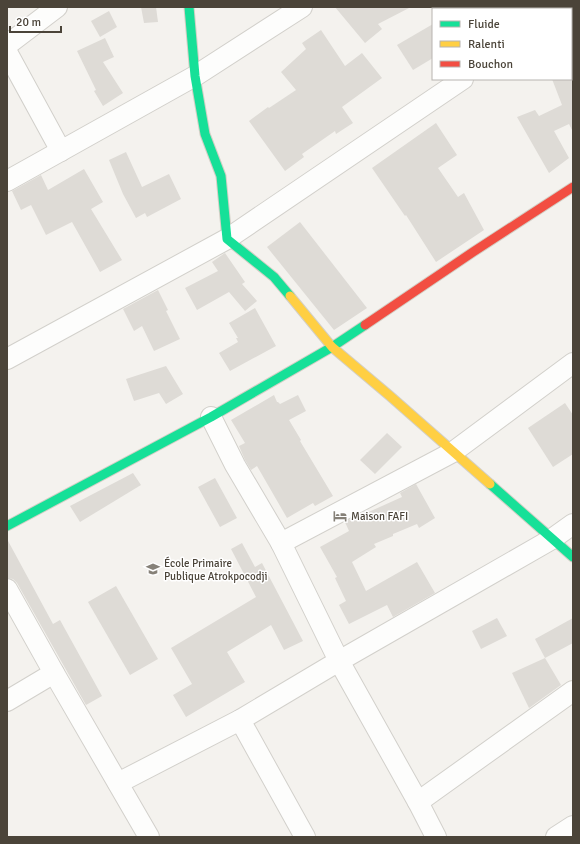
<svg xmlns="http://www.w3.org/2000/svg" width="580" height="844" viewBox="0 0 580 844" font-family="Signika,sans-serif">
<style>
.building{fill:#dedbd6}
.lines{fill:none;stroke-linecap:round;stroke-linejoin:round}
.street-casing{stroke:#d2d0cb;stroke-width:22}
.fast-casing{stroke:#d3cfc5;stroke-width:11}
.slow-casing{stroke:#d3cfc5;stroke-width:11}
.jam-casing{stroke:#d3cfc5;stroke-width:11}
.street{stroke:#fdfdfc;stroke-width:20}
.fast{stroke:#16e098;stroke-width:9}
.slow{stroke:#ffcf43;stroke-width:9}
.jam{stroke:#f24e42;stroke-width:9}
.labels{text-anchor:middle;stroke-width:3;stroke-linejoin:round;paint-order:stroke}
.poi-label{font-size:11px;fill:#4b4439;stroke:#fff;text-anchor:start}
</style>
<rect width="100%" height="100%" fill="#f4f2ee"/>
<g class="building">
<polygon points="141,7 156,7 158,22 144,23"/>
<polygon points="335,7 411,7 378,24 382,29 365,43"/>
<polygon points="109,11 117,27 100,37 91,21"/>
<polygon points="433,24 433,58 413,70 397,45"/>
<polygon points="321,30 345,66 362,53 382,78 342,107 353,123 336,134 335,131 302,154 304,157 285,171 249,121 268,107 269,108 296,90 281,72 306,49 302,43"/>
<polygon points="105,38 114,57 103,62 123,93 103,106 94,91 96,90 77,51"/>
<polygon points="573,75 573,130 572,130 569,124 554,131 569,158 549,173 517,117 535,110 539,116 562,105 552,79 571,79 571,76"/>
<polygon points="436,123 457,155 438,168 458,197 464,193 484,230 436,262 406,215 405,216 372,168"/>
<polygon points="126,152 142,187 169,174 181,199 147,217 145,213 136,218 123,194 109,160"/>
<polygon points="84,169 103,202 91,209 122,260 100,272 72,222 46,235 31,205 21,210 12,191 41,175 48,190"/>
<polygon points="300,222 367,308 334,330 267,247"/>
<polygon points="225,253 245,282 242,284 257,301 245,311 229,292 197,310 185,288 218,271 212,262"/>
<polygon points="158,290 168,310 166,311 180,339 154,351 142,326 134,331 123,309"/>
<polygon points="255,308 276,346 230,371 219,353 238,342 236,338 238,338 229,323"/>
<polygon points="166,366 183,394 166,404 159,393 134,401 126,379"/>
<polygon points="274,395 277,402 278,402 280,404 298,395 306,411 289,420 301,440 300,441 333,496 315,506 313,503 287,518 257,466 251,470 245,460 239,446 245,443 231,420"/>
<polygon points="565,403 573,415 573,454 553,467 528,428"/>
<polygon points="387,433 402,447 375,474 360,460"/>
<polygon points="133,473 141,485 80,522 70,506"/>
<polygon points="215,478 237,518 220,527 198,487"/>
<polygon points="416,484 435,518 419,528 417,524 393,534 393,536 374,544 376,547 352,562 366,591 417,562 435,593 393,617 387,605 349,624 339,605 346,601 335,578 337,577 320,547 349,531 345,522 361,513 362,515 402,497 400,493"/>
<polygon points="7,539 53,624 60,620 102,696 86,705 17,583 13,579 7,578"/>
<polygon points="242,543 255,567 262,563 303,641 284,650 271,625 227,652 245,682 186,717 173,695 192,684 171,648 256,597 231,549"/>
<polygon points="116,586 158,659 130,675 88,602"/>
<polygon points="497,618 507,636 481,649 472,631"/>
<polygon points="573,618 573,643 545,658 535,639"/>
<polygon points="545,658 561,685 529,708 512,673"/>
</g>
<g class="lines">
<g class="street-casing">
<g id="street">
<polyline points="566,9 569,7"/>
<polyline points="7,45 57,7"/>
<polyline points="7,52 61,151"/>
<polyline points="7,181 195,76 302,7"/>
<polyline points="7,359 227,239 463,79"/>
<polyline points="211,417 235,465 281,543 339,661 418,802 436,837"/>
<polyline points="281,543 453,452 573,363"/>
<polyline points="7,589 54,673 149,837"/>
<polyline points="7,701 54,673"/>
<polyline points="240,720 305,837"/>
<polyline points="118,783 240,720 339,661 552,539 573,524"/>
<polyline points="418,802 573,691"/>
<polyline points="556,837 573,826"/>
</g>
</g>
<g class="fast-casing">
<g id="fast">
<polyline points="189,7 195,76 205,134 221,176 227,239 274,277 290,296"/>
<polyline points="490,484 573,557"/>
<polyline points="7,526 211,417 332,347 365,325"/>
</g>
</g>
<g class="slow-casing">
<polyline id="slow" points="290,296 332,347 390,396 490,484"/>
</g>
<g class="jam-casing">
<polyline id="jam" points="365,325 473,252 573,187"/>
</g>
<use href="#street" class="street"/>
<use href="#fast" class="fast"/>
<use href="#slow" class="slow"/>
<use href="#jam" class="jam"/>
</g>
<defs>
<g id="hotel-bare" transform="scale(1.08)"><path d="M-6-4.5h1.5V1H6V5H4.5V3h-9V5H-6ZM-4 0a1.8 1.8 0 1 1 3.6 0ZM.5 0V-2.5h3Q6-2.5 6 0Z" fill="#868178" stroke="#fff" stroke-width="2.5" paint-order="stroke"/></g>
<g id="school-bare" transform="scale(1.08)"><path d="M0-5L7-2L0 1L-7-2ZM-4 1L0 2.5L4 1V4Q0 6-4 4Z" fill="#868178" stroke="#fff" stroke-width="2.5" paint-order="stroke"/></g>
</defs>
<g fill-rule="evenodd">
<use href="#hotel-bare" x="340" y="516"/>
<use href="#school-bare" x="153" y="569"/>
</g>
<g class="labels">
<g class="poi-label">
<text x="351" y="520">Maison FAFI</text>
<text x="164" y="567">École Primaire<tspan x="164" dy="13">Publique Atrokpocodji</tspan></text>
</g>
</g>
<rect width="580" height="844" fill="none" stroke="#4b4439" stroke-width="16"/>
<rect x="432" y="8" width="140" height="72" fill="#ffffff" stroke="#b7b4b0"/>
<rect x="440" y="21" width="20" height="6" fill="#16e098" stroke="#b7b4b0"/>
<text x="468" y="28" font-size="12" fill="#4b4439">Fluide</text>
<rect x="440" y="41" width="20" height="6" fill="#ffcf43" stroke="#b7b4b0"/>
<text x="468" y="48" font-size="12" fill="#4b4439">Ralenti</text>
<rect x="440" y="61" width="20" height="6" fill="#f24e42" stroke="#b7b4b0"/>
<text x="468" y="68" font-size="12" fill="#4b4439">Bouchon</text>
<path d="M10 26v6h51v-6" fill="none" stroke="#4b4439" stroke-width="2"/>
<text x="16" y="26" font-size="12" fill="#4b4439" stroke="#ffffff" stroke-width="3" paint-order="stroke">20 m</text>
</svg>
